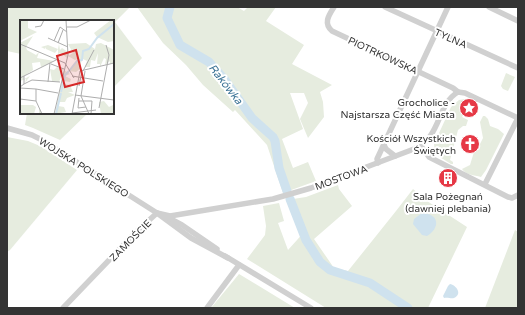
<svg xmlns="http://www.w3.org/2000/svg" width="525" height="315" viewBox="0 0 525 315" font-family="'Varela Round',sans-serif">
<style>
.green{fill:#e6ecdf}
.water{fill:#cfe2ee}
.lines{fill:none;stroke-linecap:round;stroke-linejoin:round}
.river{stroke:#cfe2ee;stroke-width:9}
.minor{stroke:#d0d0d0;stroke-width:5.5}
.labels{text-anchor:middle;stroke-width:4;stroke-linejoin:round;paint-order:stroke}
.street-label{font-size:10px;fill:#333;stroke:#fff}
.poi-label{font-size:10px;fill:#333;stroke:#fff;text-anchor:end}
.water-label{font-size:11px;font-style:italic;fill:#3f7597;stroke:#fff}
.inset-river{fill:none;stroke:#cfe2ee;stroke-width:2}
.inset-road{fill:none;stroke:#adadad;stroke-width:1}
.view{fill:#d62828;fill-opacity:0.15;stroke:#d62828;stroke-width:2}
.inset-edge{fill:none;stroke:#333;stroke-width:2}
</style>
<rect width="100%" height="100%" fill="#fff"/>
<g class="green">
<polygon points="7,7 130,7 115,22 142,58 113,88 113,21 21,21 21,54 7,51"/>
<polygon points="137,7 237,7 244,11 248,7 276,7 266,21 304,45 292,64 332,85 320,92 323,102 324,117 308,138 300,119 308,103 304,93 290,93 303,129 282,139 293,168 308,162 316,181 283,193 267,145 235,110 233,112 203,85 186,65 163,43"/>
<polygon points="506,73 515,77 508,91 503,89 501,86"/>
<polygon points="459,100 465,99 470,101 462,117 468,120 466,126 463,126 458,130 451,156 450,160 453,162 453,164 451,164 435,154 434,144 451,107"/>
<polygon points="27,113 88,113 60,140 33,128 25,125"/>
<path d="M483,116H485L488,119L490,126L498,129L504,134L486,170L481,177C474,175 466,175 462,169L470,165L474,152C479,150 481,149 480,144L483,138L480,122Z"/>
<polygon points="7,137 28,141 40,146 77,170 10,250 7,252"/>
<polygon points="338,185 339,189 352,206 314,239 334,268 348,271 396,211 413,189 427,201 467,227 428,308 326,308 247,259 265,235 266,226 263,206 279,203 284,221 278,223 288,250 306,230 293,199 306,197"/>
<polygon points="515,230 518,232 518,308 485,308"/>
<polygon points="239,274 295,308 211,308"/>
</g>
<g class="water">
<path d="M422,213C440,214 440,228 427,236L422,235L413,224L414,219Z"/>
<path d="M450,284C456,285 463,294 454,298C451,299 448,297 444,298L443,296L448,286Z"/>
</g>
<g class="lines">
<g class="river">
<polyline points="170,7 167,18 180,45 209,62 225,80 252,118 273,137 275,141 279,168 287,191"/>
<polyline points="290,199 306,240 320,262 330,270 370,283 408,308"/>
</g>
<g class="minor">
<path d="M334,7C329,15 323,23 332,31L453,88L458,92"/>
<polyline points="385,7 518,68"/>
<polyline points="489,7 518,21"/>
<polyline points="7,128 32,135 42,140 157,213 191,238 228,258"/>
<polyline points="384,145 386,149 395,156"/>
<polyline points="421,146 429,157 508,197 512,198 518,195"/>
<polyline points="378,163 377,159 448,7"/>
<polyline points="485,184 518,118"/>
<path d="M157,213L170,216L273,199L311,188L414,149C442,137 436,105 458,92L465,93L518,118"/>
<polyline points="167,217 182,225 217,249"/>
<polyline points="225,256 311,308"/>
<polyline points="63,308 136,232 157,213"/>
<polyline points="207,308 239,265"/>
</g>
</g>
<defs>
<g id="sight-disc" transform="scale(1)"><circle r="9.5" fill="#e63946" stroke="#fff"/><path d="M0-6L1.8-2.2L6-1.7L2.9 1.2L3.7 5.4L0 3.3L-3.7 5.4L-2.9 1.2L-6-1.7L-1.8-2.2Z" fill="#fff"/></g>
<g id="church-disc" transform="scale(1)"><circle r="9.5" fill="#e63946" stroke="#fff"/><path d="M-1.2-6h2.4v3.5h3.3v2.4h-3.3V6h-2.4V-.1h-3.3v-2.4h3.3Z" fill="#fff"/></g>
<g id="building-disc" transform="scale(1)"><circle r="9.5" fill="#e63946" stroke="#fff"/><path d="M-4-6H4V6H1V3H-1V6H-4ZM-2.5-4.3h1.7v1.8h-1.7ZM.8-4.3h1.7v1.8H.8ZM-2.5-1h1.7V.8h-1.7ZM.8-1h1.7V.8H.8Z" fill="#fff"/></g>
</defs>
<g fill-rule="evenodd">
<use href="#sight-disc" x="469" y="108"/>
<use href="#church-disc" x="470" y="144"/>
<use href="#building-disc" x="448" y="178"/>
</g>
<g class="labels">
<g class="street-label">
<text transform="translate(451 38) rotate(24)" y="4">TYLNA</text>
<text transform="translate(383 55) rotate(25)" y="4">PIOTRKOWSKA</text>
<text transform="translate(84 167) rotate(32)" y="4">WOJSKA POLSKIEGO</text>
<text transform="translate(341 177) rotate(-20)" y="4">MOSTOWA</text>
<text transform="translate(130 240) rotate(-45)" y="4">ZAMOŚCIE</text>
</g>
<g class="poi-label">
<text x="455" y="106">Grocholice -<tspan x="455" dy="12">Najstarsza Część Miasta</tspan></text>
<text x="456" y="142">Kościół Wszystkich<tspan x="456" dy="12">Świętych</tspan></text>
<text x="448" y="200" text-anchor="middle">Sala Pożegnań<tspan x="448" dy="12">(dawniej plebania)</tspan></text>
</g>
<g class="water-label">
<text transform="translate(226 84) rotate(52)" y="4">Rakówka</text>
</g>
</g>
<g transform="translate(20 20)">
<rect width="94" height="94" fill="#fff"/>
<path d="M0,0H8V8L17,12L0,21ZM91,0H94V21L88,22L77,17L74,13ZM13,16L6,27L7,30L16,35L19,32L17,38L34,41L21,47L20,42L12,43L13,50L4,56V59L10,56L5,63L6,59L0,61V23ZM66,23L75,29L76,24L81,23L94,30V43L90,44V41L85,45L86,39L84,38L80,47V44H77L78,33L75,41L71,40L70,47H65L67,41L63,39L60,44L61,48L56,52L49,51L58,39L55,40L48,36L53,33L48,24ZM39,24L40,30L42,28L48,32L47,38L41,33L38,34V29L35,33L26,29V27L25,29L21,27L28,25L38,29ZM37,47L43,49L41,57L39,62L32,61L30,49L34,50ZM44,50L50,54L45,56L51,59L50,62L44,61L43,64L50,65L53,72H48L55,75L47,78L45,82H39L38,86L44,87L46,92L35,94ZM84,81L89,87L93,85L94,94H81L79,82ZM0,85H13L16,87L14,94L19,93V88L22,94H0Z" fill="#e6ecdf"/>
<path class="inset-river" d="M49,51L57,41L62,40L63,31L69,29L77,18L94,4M41,72L45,55L49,51M36,94L41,73"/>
<path class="inset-road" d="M15,7L21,6L24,0M47,7H57L71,0M28,18L48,27M34,21L40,7L47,12M38,23L43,10M0,24L45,43L54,58M31,44L44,49M63,51L74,30M52,56L83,61M0,58L38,39M28,62L30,43M4,64L12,60L40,62M59,66L62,51M0,67L4,64V56M0,68L16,69V81L22,94M16,69L38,73M55,75L94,80M61,76L65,51M61,76L69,94M59,78L58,88L66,87M0,79L16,81M59,81H72L71,94M79,88L89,35L86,25M52,93L76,90M34,94L48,35L46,0M52,94L60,51L94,43"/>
<path class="view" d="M56,30L64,62L45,67L37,36Z"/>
<rect width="94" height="94" class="inset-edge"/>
</g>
<rect width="525" height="315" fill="none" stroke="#333333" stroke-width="16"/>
</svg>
